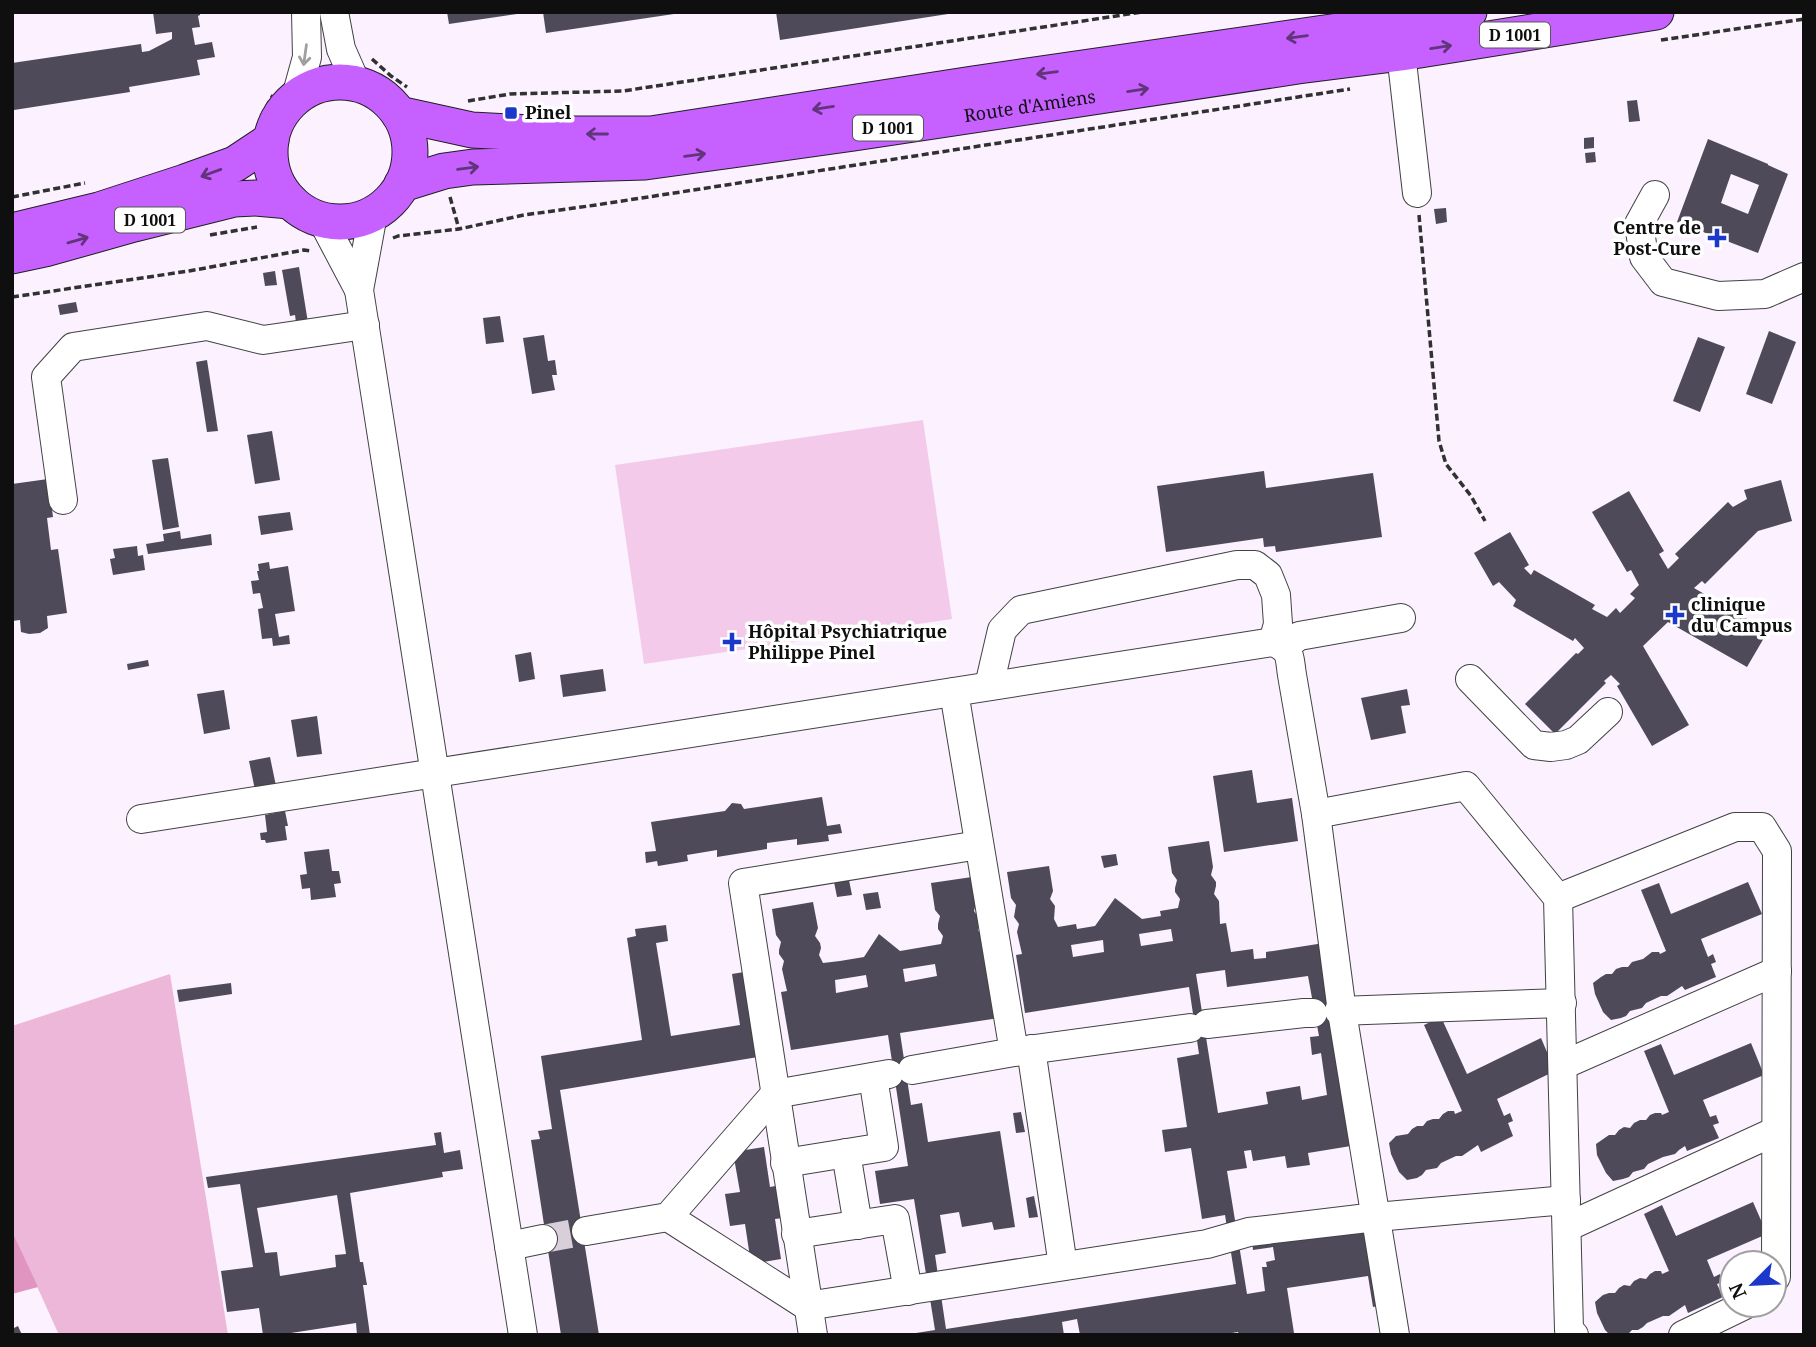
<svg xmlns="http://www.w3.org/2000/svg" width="1816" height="1347" viewBox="0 0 1816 1347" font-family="'Noto Serif',serif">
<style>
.green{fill:#edb7d9}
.forest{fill:#df95bf}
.pitch{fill:#f4caea}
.building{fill:#4e4a59;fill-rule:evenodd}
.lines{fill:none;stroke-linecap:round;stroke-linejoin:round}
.minor-tunnel{stroke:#d8cfdb;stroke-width:28;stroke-dasharray:28 14;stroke-linecap:butt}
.minor-casing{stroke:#424242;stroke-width:30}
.major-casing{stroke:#202020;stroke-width:37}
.path{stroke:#313131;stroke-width:3.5;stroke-dasharray:7 3.5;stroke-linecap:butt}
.minor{stroke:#fff;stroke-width:28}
.major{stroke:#c661ff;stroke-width:35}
.oneway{stroke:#61347b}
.oneway2{stroke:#9f9f9f}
.poi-dot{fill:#1b38cb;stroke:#fff;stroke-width:2.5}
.labels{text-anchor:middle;stroke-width:7;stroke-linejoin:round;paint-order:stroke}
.shield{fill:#fff;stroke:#575757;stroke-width:2}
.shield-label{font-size:16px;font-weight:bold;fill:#0f0f0f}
.street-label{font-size:18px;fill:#0f0f0f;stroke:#fff}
.poi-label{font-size:18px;font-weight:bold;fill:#0f0f0f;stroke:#fff;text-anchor:start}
</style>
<rect width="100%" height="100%" fill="#fbf1ff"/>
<polygon class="green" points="170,974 228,1335 59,1335 12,1231 12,1026"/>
<polygon class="forest" points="12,1231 38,1287 12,1294"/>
<polygon class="pitch" points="923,420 952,619 644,664 615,465"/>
<g class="building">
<polygon points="153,12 200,12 200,15 198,16 200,27 192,28 195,45 212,42 215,57 197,60 200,75 129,87 130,92 14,110 12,107 12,63 141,44 142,52 149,51 172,39 172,32 156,34"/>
<polygon points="447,12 517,12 517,14 449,24"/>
<polygon points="543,12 674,12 674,14 546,33"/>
<polygon points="776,12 948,12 948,14 780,40"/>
<polygon points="1637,100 1640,121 1629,122 1627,101"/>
<polygon points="1594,137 1594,148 1584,149 1584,138"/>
<path d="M1708,139L1768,164V165L1788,174L1758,253L1677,222ZM1731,174L1759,185L1748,214L1721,203Z"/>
<polygon points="1595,152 1596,162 1586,163 1585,153"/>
<polygon points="1446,208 1447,222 1436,224 1434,209"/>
<polygon points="299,267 309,329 297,330 295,315 290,316 282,270"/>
<polygon points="275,271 277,285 265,286 263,273"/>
<polygon points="76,302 78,312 60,315 58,305"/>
<polygon points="500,316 504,342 486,344 483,318"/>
<polygon points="1769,331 1796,342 1772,404 1746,394"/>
<polygon points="544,335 548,361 555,360 557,375 552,375 555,390 532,394 523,338"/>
<polygon points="1698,337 1725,347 1700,412 1673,401"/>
<polygon points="207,360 218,431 207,432 196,362"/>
<polygon points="272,431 280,480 255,484 247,435"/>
<polygon points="168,458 179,527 163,530 152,460"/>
<polygon points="1264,471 1266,488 1373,473 1382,537 1276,552 1275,546 1264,547 1263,538 1166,552 1157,486"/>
<polygon points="48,479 53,517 47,518 51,550 58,549 67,613 47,616 48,628 40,633 29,634 21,632 20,620 12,621 12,484"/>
<polygon points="1781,480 1792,521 1758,531 1705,584 1702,581 1694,588 1768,631 1747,667 1668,622 1643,646 1689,725 1652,746 1617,686 1620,684 1611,675 1604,681 1606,683 1555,734 1525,704 1576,653 1578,654 1584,648 1575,638 1573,641 1513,606 1516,600 1499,582 1493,586 1474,553 1510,532 1529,565 1524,568 1531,575 1534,570 1595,605 1592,609 1607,617 1616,608 1620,613 1635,598 1630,594 1639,585 1631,570 1627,572 1592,512 1629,491 1664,551 1659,554 1668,569 1679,558 1675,554 1728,502 1733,507 1747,499 1744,490"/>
<polygon points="290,512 293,530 261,535 258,516"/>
<polygon points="180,531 181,539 211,534 212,545 148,554 146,544 164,541 163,534"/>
<polygon points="137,546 138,556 143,555 145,570 113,575 110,559 115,558 113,549"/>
<polygon points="269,562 270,569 288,566 295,611 275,614 279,637 289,635 290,644 273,646 272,638 262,639 258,609 263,608 260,593 253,594 251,581 259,580 257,571 259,571 258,564"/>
<polygon points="531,652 535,679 519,682 515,655"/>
<polygon points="148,660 149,666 128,670 127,664"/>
<polygon points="603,669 606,691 563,697 560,675"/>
<polygon points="1407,689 1410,705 1401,706 1406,733 1371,740 1361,698"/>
<polygon points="224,690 230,729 204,734 197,694"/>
<polygon points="317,716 322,754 297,757 291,720"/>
<polygon points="270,757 276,786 255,790 249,761"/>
<polygon points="1252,770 1257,803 1292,798 1298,841 1224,852 1213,776"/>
<polygon points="822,797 827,826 840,824 842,833 828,835 829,841 797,845 797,839 767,843 767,849 717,857 717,850 687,855 688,861 658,866 657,861 646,863 645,852 656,851 651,822 725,811 732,803 741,804 744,809"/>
<polygon points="285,811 288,826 285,826 287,840 266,843 265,840 261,840 260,833 267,832 265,815"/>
<path d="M1209,841L1213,867L1211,875L1216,882V886L1214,894L1219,901L1220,924L1226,923L1231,952L1253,949L1254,959L1266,958V952L1324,943L1357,1145L1308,1153L1310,1165L1287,1168L1285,1156L1253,1161L1251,1150L1244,1151L1247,1168L1227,1171L1247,1294L1265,1291L1262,1267H1267L1266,1262L1275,1260L1273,1247L1253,1250L1252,1240L1369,1223L1382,1305L1373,1307L1368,1276L1287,1288L1294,1333L1289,1335H1239L1238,1332L1220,1335H1080L1077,1319L1062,1322L1064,1335H916V1333L935,1330L914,1199L880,1204L875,1171L908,1166L888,1035L791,1050L781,992L787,991L782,969L784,961L779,954V950L781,942L776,935L772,909L813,902L818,928L815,936L820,943L821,948L819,955L823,963L840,961L864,957L879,934L900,951L941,944L943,936L938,929V924L940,916L935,910L931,883L972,877L976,903L974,911L979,918V922L978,930L982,937L984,960L990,959L999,1018L900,1033L911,1105L922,1103L928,1142L1000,1131L1015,1227L994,1230L992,1222L962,1227L959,1212L940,1215L946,1253L935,1255L946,1329L1236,1284L1225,1215L1202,1219L1191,1148L1165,1152L1162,1130L1187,1127L1177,1058L1199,1054L1189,987L1025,1013L1016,955L1022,954L1017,932L1019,924L1014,917L1016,905L1011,898L1007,872L1049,866L1053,891L1050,899L1055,906L1054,919L1058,927L1076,924L1077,929L1095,926L1115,898L1142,919L1161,916L1160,911L1178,908L1180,899L1175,892V888L1177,880L1172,873L1168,847ZM1171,929L1173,941L1141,946L1139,934ZM1103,940L1104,952L1073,957L1071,945ZM935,964L937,976L905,982L903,969ZM1225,970L1227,987L1308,976L1319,1036L1310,1037L1312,1055L1321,1053L1327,1095L1302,1100L1300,1086L1266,1092L1268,1104L1218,1113L1196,974ZM866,975L868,987L836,993L835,980Z"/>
<polygon points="329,849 332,871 339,871 341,883 334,884 336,897 311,900 310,888 302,889 300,875 307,874 304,852"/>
<polygon points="1116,854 1118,865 1104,868 1101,856"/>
<polygon points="849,880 852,895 837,897 834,882"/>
<polygon points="1748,882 1762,914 1701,939 1708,957 1713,954 1716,962 1711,964 1716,977 1685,990 1682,986 1667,996 1661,996 1646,1003 1642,1008 1630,1011 1626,1016 1621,1018 1611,1020 1603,1012 1595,994 1593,983 1601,977 1606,974 1612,974 1616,969 1622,967 1628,967 1632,962 1643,959 1652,952 1659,952 1660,954 1666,951 1641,890 1659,883 1671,914"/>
<polygon points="878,892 881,908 866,910 863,894"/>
<polygon points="666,925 668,941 656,943 671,1036 740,1025 732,974 750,971 764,1056 560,1090 599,1335 561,1335 531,1140 540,1139 538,1131 552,1129 541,1056 642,1040 627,938 636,936 635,929"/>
<polygon points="231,983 232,994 179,1002 177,990"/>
<polygon points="1441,1017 1467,1074 1541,1038 1555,1071 1497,1099 1504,1116 1510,1113 1513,1121 1508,1123 1513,1136 1481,1152 1478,1145 1462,1156 1456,1156 1441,1163 1437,1168 1426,1170 1422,1175 1417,1178 1407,1180 1399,1172 1391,1154 1389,1143 1396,1136 1408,1134 1412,1129 1417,1126 1423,1126 1427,1121 1433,1119 1439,1119 1443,1114 1448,1111 1454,1111 1455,1114 1462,1111 1424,1025"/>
<polygon points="1751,1043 1764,1075 1703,1100 1710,1117 1716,1115 1719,1123 1713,1125 1719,1138 1687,1151 1685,1146 1679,1150 1675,1154 1663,1157 1648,1164 1644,1169 1633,1172 1629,1177 1623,1179 1613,1181 1606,1173 1597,1155 1596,1144 1609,1135 1615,1135 1619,1130 1624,1127 1630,1128 1634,1123 1640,1120 1646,1120 1650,1115 1655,1113 1661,1113 1662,1115 1669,1112 1644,1051 1661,1044 1674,1075"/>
<polygon points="1021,1112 1025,1132 1016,1133 1013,1113"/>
<path d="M441,1132L444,1153L460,1150L463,1169L442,1172L443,1177L350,1193L360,1262H363L367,1285H363L370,1335H357L356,1323L278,1335H263L259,1308L227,1312L221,1271L253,1267L240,1184L208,1188L206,1177L436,1145L434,1133ZM337,1195L346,1254L335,1255L336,1267L280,1276L277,1252L265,1253L257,1208Z"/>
<polygon points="764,1147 770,1187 786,1184 791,1217 775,1219 781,1259 751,1264 745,1224 730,1226 725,1194 740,1192 733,1152"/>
<polygon points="1034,1196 1038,1217 1029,1218 1026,1198"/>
<polygon points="1753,1202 1767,1234 1707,1260 1714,1277 1720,1274 1723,1282 1717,1284 1723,1297 1688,1313 1685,1305 1669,1316 1663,1316 1647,1323 1643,1327 1638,1330 1632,1330 1627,1335 1610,1335 1605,1330 1597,1313 1595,1302 1603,1295 1609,1293 1615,1293 1619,1288 1624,1285 1630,1286 1634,1281 1640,1278 1646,1279 1650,1274 1655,1271 1661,1271 1662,1274 1669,1271 1644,1214 1662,1205 1676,1236"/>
<polygon points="18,1326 22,1335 12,1335 12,1329"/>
</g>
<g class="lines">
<polyline class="minor-tunnel" points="543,1239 586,1231"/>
<g class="minor-casing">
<g id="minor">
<polyline points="334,12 341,49 356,83"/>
<polyline points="1401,53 1417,193"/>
<polyline points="296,97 307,57 306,12"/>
<polyline points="1655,195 1639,224 1644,257 1663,282 1718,296 1765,294 1804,277"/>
<polyline points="373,214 359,290 523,1335"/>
<polyline points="322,220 359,290"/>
<polyline points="63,500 46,377 73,347 207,326 263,340 365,325"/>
<polyline points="1284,647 1299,636 1401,618"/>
<polyline points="1470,679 1534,745 1551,747 1566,745 1578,740 1608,712"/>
<polyline points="989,686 1002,630 1021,610 1237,565 1255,565 1268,575 1276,595 1278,624 1273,642"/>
<polyline points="954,692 1014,1052"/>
<polyline points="1316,814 1466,786 1558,898 1569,1330 1574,1335"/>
<path d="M141,819L1273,642C1292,650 1289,656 1292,675L1316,814L1342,1012L1395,1335"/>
<polyline points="1558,898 1735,827 1762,827 1777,851 1776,1277 1774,1280"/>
<polyline points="1339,1011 1562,1003"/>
<polyline points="1207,1024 1304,1013 1313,1013"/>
<polyline points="1031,1049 1063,1266"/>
<polyline points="1563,1065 1777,971"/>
<polyline points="912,1070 1014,1052 1190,1028"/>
<polyline points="846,1153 858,1225"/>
<polyline points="785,1163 884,1147 873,1077"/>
<polyline points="668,1217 807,1306 1207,1244 1249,1232 1376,1217 1566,1200"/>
<polyline points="1567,1227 1776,1131"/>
<polyline points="586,1231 668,1217 775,1094 889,1074"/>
<polyline points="796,1234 895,1219 908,1291"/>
<polyline points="509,1246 543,1239"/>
<polyline points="813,1335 743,883 979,845"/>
<polyline points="1683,1335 1745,1305"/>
</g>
</g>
<g class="major-casing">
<g id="major">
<circle cx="340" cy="152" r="70"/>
<polyline points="399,114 472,130 552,134 651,134 973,84 1469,12"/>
<path id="s1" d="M402,184L444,171L473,167L645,162L854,133L1298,66L1401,53L1656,12"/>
<polyline points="12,231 99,210 185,182 235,164 271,140"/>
<polyline points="12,256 45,249 134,224 234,199 256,198 290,201"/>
</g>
</g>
<g class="path">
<polyline points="1661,40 1804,19"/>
<polyline points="372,59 391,76 407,87"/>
<polyline points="468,101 510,94 623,91 1142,12"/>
<polyline points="261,116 273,95"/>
<polyline points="12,197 85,183"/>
<polyline points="450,197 459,229"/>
<polyline points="1419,215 1439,441 1446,464 1471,496 1485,521"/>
<polyline points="210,235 257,227"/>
<polyline points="393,238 398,236 459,229 524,215 596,205 1350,89"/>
<polyline points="12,297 189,271 304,250 311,251"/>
</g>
<use href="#minor" class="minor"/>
<use href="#major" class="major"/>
</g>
<defs><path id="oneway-shaft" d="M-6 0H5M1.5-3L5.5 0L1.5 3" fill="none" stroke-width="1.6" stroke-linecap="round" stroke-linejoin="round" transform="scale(1.75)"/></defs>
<g class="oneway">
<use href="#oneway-shaft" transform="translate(1297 37) rotate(172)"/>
<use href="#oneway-shaft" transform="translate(1441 47) rotate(-9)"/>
<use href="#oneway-shaft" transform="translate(1047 73) rotate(172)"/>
<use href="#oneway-shaft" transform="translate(1138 90) rotate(-9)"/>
<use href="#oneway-shaft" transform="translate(823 108) rotate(171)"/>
<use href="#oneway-shaft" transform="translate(597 134) rotate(-180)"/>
<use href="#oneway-shaft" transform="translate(695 155) rotate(-8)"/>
<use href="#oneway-shaft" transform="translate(468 168) rotate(-7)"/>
<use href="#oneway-shaft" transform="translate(211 173) rotate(160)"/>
<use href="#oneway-shaft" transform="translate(78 240) rotate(-16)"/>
</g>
<use class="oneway2" href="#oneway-shaft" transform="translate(305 55) rotate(98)"/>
<g class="poi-dot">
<rect x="504" y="106" width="14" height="14" rx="3.5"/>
<path d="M1713.5 227.5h7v7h7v7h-7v7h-7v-7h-7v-7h7z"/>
<path d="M1671.5 604.5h7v7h7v7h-7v7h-7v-7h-7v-7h7z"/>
<path d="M728.5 631.5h7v7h7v7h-7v7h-7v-7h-7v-7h7z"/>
</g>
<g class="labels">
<g class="shield">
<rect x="1480" y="22.5" width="70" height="25" rx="5"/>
<rect x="853" y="115.5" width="70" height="25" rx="5"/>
<rect x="115" y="207.5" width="70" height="25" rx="5"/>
</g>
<g class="shield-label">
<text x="1515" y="41">D 1001</text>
<text x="888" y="134">D 1001</text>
<text x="150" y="226">D 1001</text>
</g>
<g class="street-label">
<text dy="6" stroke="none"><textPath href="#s1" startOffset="634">Route d'Amiens</textPath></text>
</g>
<g class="poi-label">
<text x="525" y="119">Pinel</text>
<text x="1701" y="234" text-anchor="end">Centre de<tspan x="1701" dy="21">Post-Cure</tspan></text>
<text x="1691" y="611">clinique<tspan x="1691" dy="21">du Campus</tspan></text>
<text x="748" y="638">Hôpital Psychiatrique<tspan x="748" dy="21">Philippe Pinel</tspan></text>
</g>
</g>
<rect width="1816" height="1347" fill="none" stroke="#0f0f0f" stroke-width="28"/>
<g transform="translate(1753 1284) rotate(246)"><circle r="33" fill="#ffffff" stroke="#9f9f9f" stroke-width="2"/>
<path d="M0-5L12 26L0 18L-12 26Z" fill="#1b38cb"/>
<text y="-10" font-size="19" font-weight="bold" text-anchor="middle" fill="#0f0f0f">N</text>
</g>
</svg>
